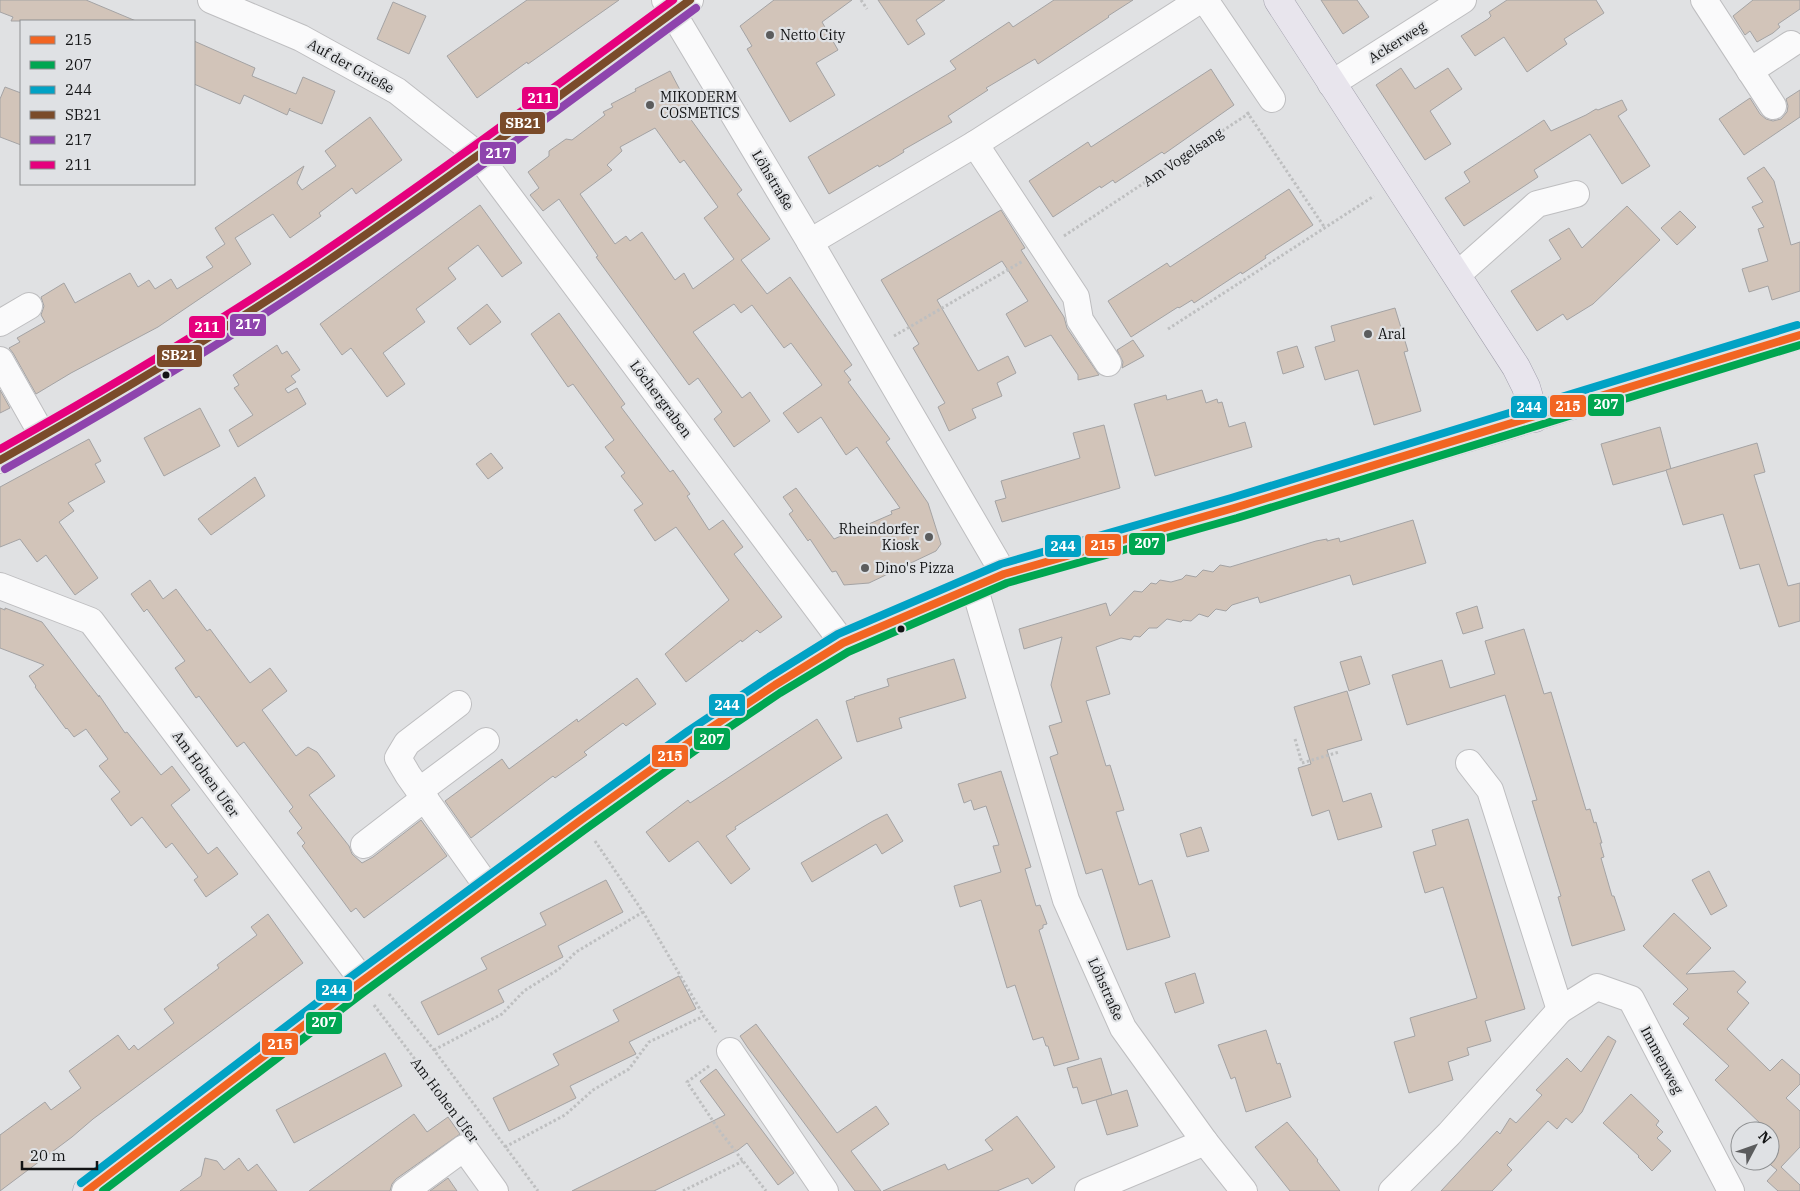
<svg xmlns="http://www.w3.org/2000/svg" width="1800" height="1191" viewBox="0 0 1800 1191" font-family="'IBM Plex Serif',serif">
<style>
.building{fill:#d2c4b9;stroke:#a4a3a4;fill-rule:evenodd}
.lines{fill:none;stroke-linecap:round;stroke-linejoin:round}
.minor-casing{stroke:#bebec0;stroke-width:28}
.major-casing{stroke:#a2a0ad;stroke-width:29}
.path{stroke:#bebfc0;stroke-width:3;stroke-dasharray:2.5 2.5;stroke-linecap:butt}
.minor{stroke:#fafafb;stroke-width:26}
.major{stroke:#e8e5ed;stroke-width:28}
.bus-1-casing{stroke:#dfe1e4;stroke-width:11}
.bus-2-casing{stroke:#dfe1e4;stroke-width:11}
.bus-3-casing{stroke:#dfe1e4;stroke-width:11}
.bus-4-casing{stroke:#dfe1e4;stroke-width:11}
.bus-5-casing{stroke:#dfe1e4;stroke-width:11}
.bus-6-casing{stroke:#dfe1e4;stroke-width:11}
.bus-1{stroke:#f26522;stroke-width:8}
.bus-2{stroke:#00a651;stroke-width:8}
.bus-3{stroke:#01a2c5;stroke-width:8}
.bus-4{stroke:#7a4b2a;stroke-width:8}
.bus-5{stroke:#8e44ad;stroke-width:8}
.bus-6{stroke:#e5007d;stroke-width:8}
.poi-dot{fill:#5b5c5d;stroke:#dfe1e4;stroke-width:2}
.bus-dot{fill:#131415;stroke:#dfe1e4;stroke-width:2}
.labels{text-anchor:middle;stroke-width:4.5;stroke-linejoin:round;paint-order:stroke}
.poi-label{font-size:14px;fill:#131415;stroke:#dfe1e4;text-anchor:start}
.street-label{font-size:14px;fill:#131415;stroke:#dfe1e4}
.line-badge{stroke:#dfe1e4;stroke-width:2}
.badge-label{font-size:14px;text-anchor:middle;font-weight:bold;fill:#fff}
</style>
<rect width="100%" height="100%" fill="#e0e1e3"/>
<g class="building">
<polygon points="0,0 86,0 136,21 11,21 13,17 0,12"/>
<polygon points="527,0 619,0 528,64 527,62 477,98 447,56"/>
<polygon points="774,0 852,0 822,22 838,50 816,63 835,95 790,122 747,49 752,46 740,26"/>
<polygon points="878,0 945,0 916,20 925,34 908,45"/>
<polygon points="1054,0 1133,0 1108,16 1109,17 1038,64 1035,59 986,88 988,90 948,116 952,122 903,150 904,152 891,160 879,167 878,165 829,194 808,157 956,69 950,61 1009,22 1013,27"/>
<polygon points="1321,0 1357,0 1369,17 1343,34"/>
<polygon points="1507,0 1596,0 1604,13 1564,39 1567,44 1527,72 1504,37 1475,56 1461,36 1488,19 1491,16 1489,12"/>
<polygon points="1753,0 1800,0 1800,9 1778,24 1780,27 1773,33 1757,42 1750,31 1745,35 1733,16"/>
<polygon points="393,2 426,16 409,54 377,39"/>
<polygon points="194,41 255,68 252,76 296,94 303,77 335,91 322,124 289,110 290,108 287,115 244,95 240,104 194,84"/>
<polygon points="1401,68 1415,89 1448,68 1462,89 1430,111 1451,144 1425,160 1376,85"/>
<polygon points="1211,69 1234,105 1164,154 1162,152 1115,183 1113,180 1101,188 1100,186 1053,217 1029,181 1088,142 1091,147"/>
<path d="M670,71L689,107L684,110L742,190L737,194L770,239L741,260L767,294L790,277L852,365L844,371L851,380L848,382L890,439L886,442L928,503L941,544L936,551L869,583L844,585L836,571L832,572L810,539L808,541L789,514L793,511L783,497L796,488L834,539L892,514L891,511L900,508L857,447L846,455L821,417L798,433L783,413L822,385L791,343L784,348L752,305L741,313L734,304L693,332L742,398L750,392L770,421L734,447L714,419L722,412L698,378L689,385L596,257L598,256L559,199L543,211L530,195L539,188L528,172L549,156V151L566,139L572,140L605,115L603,112L613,107L611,104L636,91L635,89ZM655,128L680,163L684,160L718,207L704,218L734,259L693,289L684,273L675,280L642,232L630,241L626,236L615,244L580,194L612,170L607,165L622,151L620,147Z"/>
<polygon points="5,87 21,93 21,145 0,137 0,99"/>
<polygon points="1800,90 1800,117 1744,155 1719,119 1750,98 1760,114 1766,119 1773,121 1781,119 1787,112 1788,106 1786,99"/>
<polygon points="1622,100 1627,110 1618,116 1650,166 1622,184 1590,134 1534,170 1538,177 1464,226 1445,198 1470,182 1464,172 1544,120 1551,131 1586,115 1596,109 1598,110"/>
<polygon points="370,117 402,160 356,194 352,188 319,213 321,216 290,238 273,214 235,238 251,264 158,327 71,373 36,394 13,353 9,348 20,342 17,338 45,322 41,315 44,306 41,297 64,283 75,303 130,273 138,287 149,280 155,289 171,279 177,289 213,267 206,257 225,244 215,228 304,166 297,183 302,190 336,166 325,151"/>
<polygon points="1764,167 1774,181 1791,245 1800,242 1800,291 1772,300 1768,286 1749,292 1742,269 1768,261 1758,229 1764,227 1752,207 1763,202 1747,178"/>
<polygon points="1289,189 1313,225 1265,256 1266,258 1242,274 1241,272 1194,303 1192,300 1179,308 1178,307 1131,337 1108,301 1167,263 1170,267"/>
<polygon points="480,205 522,263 502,277 478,245 448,268 456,279 416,309 425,322 383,353 405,384 387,397 351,348 342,355 320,324"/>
<polygon points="1627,206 1660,240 1593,304 1567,320 1563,314 1537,331 1511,291 1561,259 1549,240 1569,228 1582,248"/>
<polygon points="1001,210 1025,248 1021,250 1064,317 1067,328 1099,375 1078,380 1078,375 1051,335 1025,347 1006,314 1028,301 1002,261 937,300 978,371 1008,356 1016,373 997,383 1002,396 972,409 976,418 949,431 938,407 945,403 913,348 919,344 881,280"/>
<polygon points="1680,211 1696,227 1677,245 1661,228"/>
<polygon points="487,304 501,322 470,345 457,328"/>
<polygon points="1395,308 1408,351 1404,352 1421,411 1374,425 1358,370 1325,380 1315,347 1335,341 1331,326"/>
<polygon points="559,313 625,404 621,407 670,472 673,470 690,494 687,496 709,530 723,520 743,547 734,554 782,617 760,633 757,630 742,642 741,640 686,682 665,654 729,600 676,527 655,541 634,510 643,504 621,476 625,473 605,447 614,440 573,384 568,387 531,334"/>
<polygon points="1133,340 1144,356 1122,368 1123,362 1117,350"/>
<polygon points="277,345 282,354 287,351 300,370 291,376 296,382 285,389 288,393 297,388 306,404 238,447 229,430 253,415 234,388 239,385 233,375"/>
<polygon points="1297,346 1304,367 1283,374 1277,352"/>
<polygon points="0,390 10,408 0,413"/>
<polygon points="1202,390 1206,403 1217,399 1218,403 1222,402 1229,427 1245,422 1252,447 1155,476 1134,404 1166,395 1167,400"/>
<polygon points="200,408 220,446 164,476 144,438"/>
<polygon points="1104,425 1120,488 1002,522 995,501 1006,498 1001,481 1080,458 1073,433"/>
<polygon points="1660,427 1671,469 1613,485 1601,444"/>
<polygon points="89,439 101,461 95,464 105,482 68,503 74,511 59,522 98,578 75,595 46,555 37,562 20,539 0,547 0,487"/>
<polygon points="1757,443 1765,472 1754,475 1788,586 1800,583 1800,621 1779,627 1759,564 1740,569 1723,514 1683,525 1666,470"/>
<polygon points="491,453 503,468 488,479 476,464"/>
<polygon points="255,477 265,496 211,535 198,519"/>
<polygon points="1413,520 1426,563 1353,585 1350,575 1260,603 1258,597 1232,605 1226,611 1216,609 1208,617 1199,614 1191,621 1183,620 1181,622 1167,619 1157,628 1149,628 1140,637 1134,636 1131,640 1121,638 1096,647 1110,694 1086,701 1106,766 1110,765 1124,810 1116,812 1139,885 1152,880 1170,937 1127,950 1102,869 1086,874 1050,757 1058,754 1049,726 1062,722 1051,685 1062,637 1024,649 1019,629 1106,603 1110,616 1134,591 1142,592 1151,583 1156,584 1160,580 1171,582 1182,579 1186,575 1196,577 1203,570 1213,572 1220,565 1230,567 1316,541 1327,539 1327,541 1339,538 1340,542"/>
<polygon points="150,580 163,599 176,589 207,631 210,629 250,683 270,668 287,691 262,710 296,756 308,747 317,752 335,776 309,795 349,846 352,854 362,863 373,857 421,820 447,856 364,918 356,908 351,912 302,846 305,843 297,833 302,828 289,811 293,807 244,742 237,747 199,696 196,698 175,668 185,661 147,609 144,612 131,594"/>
<polygon points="1477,606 1483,628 1463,634 1456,613"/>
<polygon points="0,608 5,610 5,608 42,622 99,697 99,695 125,733 127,732 161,775 172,766 190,790 171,805 208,854 217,847 238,874 206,897 194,880 198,877 172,843 166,848 142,817 131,826 111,799 120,792 99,766 108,759 86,729 74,737 67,728 66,729 35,687 36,686 29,676 44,665 0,648"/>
<polygon points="1524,629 1544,694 1551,692 1586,810 1590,809 1594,823 1596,822 1602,843 1600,843 1604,857 1601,858 1612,896 1614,896 1625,930 1572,946 1558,897 1561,896 1532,801 1537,800 1505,695 1407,725 1392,675 1442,660 1450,688 1495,674 1485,641"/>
<polygon points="1361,656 1370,684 1349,691 1340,662"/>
<polygon points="954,659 966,698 899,718 902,728 857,742 846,701 855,698 854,697 889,686 887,679"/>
<polygon points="637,678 656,704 626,726 623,723 584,752 587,755 555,778 553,776 471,838 445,801 502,759 509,769 577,719 578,722"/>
<polygon points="1347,691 1362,740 1327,750 1343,802 1371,793 1382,827 1338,840 1329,810 1312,816 1298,768 1311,764 1294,707"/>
<polygon points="817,719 842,758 735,827 736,829 726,836 750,869 731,884 698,841 669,862 646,832 688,800 690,803"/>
<polygon points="1001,771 1031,867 1025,869 1036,906 1040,905 1047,924 1043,925 1043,928 1039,930 1079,1059 1054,1066 1048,1046 1046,1046 1043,1037 1033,1040 1015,985 1007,988 981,900 960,907 954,886 1001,872 993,846 999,845 986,806 974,810 971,800 964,803 958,784"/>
<polygon points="887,814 903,841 882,854 876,844 812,882 801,863 873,821"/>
<polygon points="1468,819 1525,1009 1485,1021 1491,1041 1467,1048 1469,1055 1448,1062 1453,1080 1409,1093 1394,1042 1415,1036 1410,1018 1477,998 1443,887 1425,893 1413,852 1436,845 1432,830"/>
<polygon points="1201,827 1209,851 1187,857 1180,834"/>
<polygon points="1709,871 1727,906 1711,915 1692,880"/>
<polygon points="606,880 623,912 558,946 563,957 498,990 504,1002 438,1035 421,1002 487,969 481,958 546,925 540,913"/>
<polygon points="1674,913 1711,948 1686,974 1734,971 1746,982 1737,992 1749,1003 1727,1029 1770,1071 1782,1059 1800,1075 1800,1084 1786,1098 1800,1111 1800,1147 1781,1167 1800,1185 1800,1191 1778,1191 1767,1181 1777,1170 1766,1161 1770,1161 1770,1131 1759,1131 1763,1126 1715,1080 1729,1066 1683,1024 1689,1018 1673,1004 1688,989 1643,946"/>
<polygon points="268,914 303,963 93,1119 72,1137 0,1191 0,1135 45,1102 51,1110 81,1088 69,1071 118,1035 129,1050 134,1045 138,1050 174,1023 164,1009 219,968 217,965 257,935 251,927"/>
<polygon points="1195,973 1204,1003 1175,1013 1165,983"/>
<polygon points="679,976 696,1009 629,1042 636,1054 570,1086 576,1098 509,1131 493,1098 559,1065 553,1054 619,1021 613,1010"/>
<polygon points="756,1024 837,1133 876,1106 889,1124 851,1151 881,1191 855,1191 748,1048 740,1036"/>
<polygon points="1266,1030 1277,1064 1280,1063 1291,1097 1246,1112 1235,1077 1231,1079 1218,1045"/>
<polygon points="1608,1036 1616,1041 1582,1112 1572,1123 1566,1118 1557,1129 1548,1121 1507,1165 1512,1170 1492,1191 1441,1191 1497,1131 1500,1134 1510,1118 1516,1123 1542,1095 1536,1090 1567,1058 1581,1072"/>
<polygon points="385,1053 402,1086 294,1143 276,1110"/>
<polygon points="1101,1058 1112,1095 1082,1104 1077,1087 1073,1088 1067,1068"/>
<polygon points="716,1069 794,1173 778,1185 747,1143 738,1150 654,1191 572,1191 725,1115 700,1081"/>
<polygon points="1127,1090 1138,1126 1107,1135 1096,1100"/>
<polygon points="1631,1094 1659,1121 1656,1125 1663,1132 1657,1138 1671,1151 1652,1171 1638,1157 1639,1156 1603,1123"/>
<polygon points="414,1114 427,1132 448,1117 460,1134 396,1179 392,1184 390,1191 309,1191"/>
<polygon points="1017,1116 1055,1167 1032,1184 1028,1178 997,1191 883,1191 945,1164 948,1170 993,1150 985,1140"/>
<polygon points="1287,1122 1318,1160 1317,1161 1340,1191 1290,1191 1255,1147"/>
<polygon points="205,1158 217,1161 224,1170 239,1158 248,1171 257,1164 277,1191 180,1191 201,1176"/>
<polygon points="448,1178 457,1191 430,1191"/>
</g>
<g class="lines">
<g class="minor-casing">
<g id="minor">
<polyline points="211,0 301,38 397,91 478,155 843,643"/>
<polyline points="665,0 810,242 1004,574"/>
<polyline points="1205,0 1272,99"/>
<polyline points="1704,0 1773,106"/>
<polyline points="1750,71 1791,44"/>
<polyline points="1331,84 1463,0"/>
<polyline points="975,144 1076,297 1080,320 1108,363"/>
<polyline points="810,242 975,144 1200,0"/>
<polyline points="1457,275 1537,204 1576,194"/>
<polyline points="0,323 29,306"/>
<polyline points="0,360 43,436"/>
<path d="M0,460C107,401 212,338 314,270C442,184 566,91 690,0"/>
<polyline points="0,586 91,621 363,981"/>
<polyline points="974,586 1066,900 1123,1028 1205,1142 1244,1191"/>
<polyline points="458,704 407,743 398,758 408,775 489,889"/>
<polyline points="1469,763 1490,790 1560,1010 1597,987 1631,999 1731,1191"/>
<polyline points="419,791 486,741"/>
<polyline points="364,845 425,798"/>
<polyline points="730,1051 825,1191"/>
<polyline points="405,1191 464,1148 495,1191"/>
<polyline points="1088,1191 1205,1142"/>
<polyline points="1392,1191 1449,1134 1560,1010"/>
</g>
</g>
<g class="major-casing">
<g id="major">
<polyline points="1278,0 1516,367 1526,387 1535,418"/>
<polyline points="87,1191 358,984 581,820 694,739 775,685 843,643 1004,574 1234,508 1506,426 1800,335"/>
</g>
</g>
<g class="path">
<polyline points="861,0 867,9"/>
<polyline points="1247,112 1325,228"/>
<polyline points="1064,236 1251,112"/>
<polyline points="1168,329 1374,196"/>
<polyline points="894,336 1023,261"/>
<polyline points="1295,739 1302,763 1339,752"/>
<polyline points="595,841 643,912 704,1016"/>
<polyline points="389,994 434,1050 538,1191"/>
<polyline points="374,1005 463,1123"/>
<polyline points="434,1050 502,1014 524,991 559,969 576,952 643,912"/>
<polyline points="709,1066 687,1082 719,1130 766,1191"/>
<polyline points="505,1147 565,1115 593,1090 629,1069 649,1042 704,1016 716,1032"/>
<polyline points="683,1191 743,1161"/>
</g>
<use href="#minor" class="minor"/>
<use href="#major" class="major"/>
<g class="bus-1-casing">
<polyline id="bus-1" points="87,1191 358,984 581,820 694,739 775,685 843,643 1004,574 1234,508 1800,335"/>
</g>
<g class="bus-2-casing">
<polyline id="bus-2" points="103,1191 364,992 587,828 700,747 780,693 848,652 1007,583 1237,518 1800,345"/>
</g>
<g class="bus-3-casing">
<polyline id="bus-3" points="81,1183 352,976 575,812 688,731 769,677 838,634 1001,564 1231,498 1797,325"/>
</g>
<g class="bus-4-casing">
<path id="bus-4" d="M0,460C107,400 212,338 314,270C442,184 566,91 690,0"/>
</g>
<g class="bus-5-casing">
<path id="bus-5" d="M5,469C112,409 217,347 319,278C448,193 571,100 696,8"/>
</g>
<g class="bus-6-casing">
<path id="bus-6" d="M0,449C105,390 209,328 310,261C433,178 553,88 673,0"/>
</g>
<use href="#bus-1" class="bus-1"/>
<use href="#bus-2" class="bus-2"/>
<use href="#bus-3" class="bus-3"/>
<use href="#bus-4" class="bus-4"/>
<use href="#bus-5" class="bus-5"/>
<use href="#bus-6" class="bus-6"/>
</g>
<g class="poi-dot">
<circle cx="770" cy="35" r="5"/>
<circle cx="650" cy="105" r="5"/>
<circle cx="1368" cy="334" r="5"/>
<circle cx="929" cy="537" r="5"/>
<circle cx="865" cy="568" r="5"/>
</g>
<g class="bus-dot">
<circle cx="166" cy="375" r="4.5"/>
<circle cx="901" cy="629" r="4.5"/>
</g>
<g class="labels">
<g class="poi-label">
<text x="780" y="40">Netto City</text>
<text x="660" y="102">MIKODERM<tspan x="660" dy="16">COSMETICS</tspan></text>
<text x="1378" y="339">Aral</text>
<text x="919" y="534" text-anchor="end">Rheindorfer<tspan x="919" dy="16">Kiosk</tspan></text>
<text x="875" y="573">Dino's Pizza</text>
</g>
<g class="street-label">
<text transform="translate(1397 42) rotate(-32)" y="5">Ackerweg</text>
<text transform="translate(351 66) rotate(29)" y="5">Auf der Grieße</text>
<text transform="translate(1183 157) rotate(-34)" y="5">Am Vogelsang</text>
<text transform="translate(773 180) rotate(59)" y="5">Löhstraße</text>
<text transform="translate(661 399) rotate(53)" y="5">Löchergraben</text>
<text transform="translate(206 774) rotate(54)" y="5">Am Hohen Ufer</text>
<text transform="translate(1106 989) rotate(66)" y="5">Löhstraße</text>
<text transform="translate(1662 1060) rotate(62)" y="5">Immenweg</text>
<text transform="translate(445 1100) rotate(53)" y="5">Am Hohen Ufer</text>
</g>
</g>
<g class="line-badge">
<rect x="521" y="86" width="38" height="24" rx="5" fill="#e5007d"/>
<rect x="499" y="111" width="47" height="24" rx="5" fill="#7a4b2a"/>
<rect x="479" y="141" width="38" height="24" rx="5" fill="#8e44ad"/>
<rect x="229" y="313" width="38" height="24" rx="5" fill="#8e44ad"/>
<rect x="188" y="315" width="38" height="24" rx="5" fill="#e5007d"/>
<rect x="156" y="344" width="47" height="24" rx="5" fill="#7a4b2a"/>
<rect x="1587" y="393" width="38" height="24" rx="5" fill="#00a651"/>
<rect x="1549" y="394" width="38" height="24" rx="5" fill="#f26522"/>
<rect x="1510" y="395" width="38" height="24" rx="5" fill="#01a2c5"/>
<rect x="1128" y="532" width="38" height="24" rx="5" fill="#00a651"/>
<rect x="1084" y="533" width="38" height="24" rx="5" fill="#f26522"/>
<rect x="1044" y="534" width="38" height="24" rx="5" fill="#01a2c5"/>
<rect x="708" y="693" width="38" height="24" rx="5" fill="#01a2c5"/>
<rect x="693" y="727" width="38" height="24" rx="5" fill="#00a651"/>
<rect x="651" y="744" width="38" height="24" rx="5" fill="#f26522"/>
<rect x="315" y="978" width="38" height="24" rx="5" fill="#01a2c5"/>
<rect x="305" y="1011" width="38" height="24" rx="5" fill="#00a651"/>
<rect x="261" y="1032" width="38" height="24" rx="5" fill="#f26522"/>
</g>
<g class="badge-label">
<text x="540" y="103">211</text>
<text x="523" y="128">SB21</text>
<text x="498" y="158">217</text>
<text x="248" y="329">217</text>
<text x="207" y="332">211</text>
<text x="179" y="360">SB21</text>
<text x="1606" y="409">207</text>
<text x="1568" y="411">215</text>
<text x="1529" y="412">244</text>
<text x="1147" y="548">207</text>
<text x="1103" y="550">215</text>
<text x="1063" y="551">244</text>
<text x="727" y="710">244</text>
<text x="712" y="744">207</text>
<text x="670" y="761">215</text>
<text x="334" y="995">244</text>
<text x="324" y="1027">207</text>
<text x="280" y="1049">215</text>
</g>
<rect x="20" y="20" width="175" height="165" fill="#dfe1e4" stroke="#8d8f91"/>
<rect x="30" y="36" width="25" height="8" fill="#f26522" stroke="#8d8f91"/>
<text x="65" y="45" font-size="15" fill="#131415">215</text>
<rect x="30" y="61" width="25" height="8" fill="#00a651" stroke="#8d8f91"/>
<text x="65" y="70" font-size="15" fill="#131415">207</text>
<rect x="30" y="86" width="25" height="8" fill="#01a2c5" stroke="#8d8f91"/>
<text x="65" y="95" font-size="15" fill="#131415">244</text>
<rect x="30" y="111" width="25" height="8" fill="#7a4b2a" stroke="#8d8f91"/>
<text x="65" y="120" font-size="15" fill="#131415">SB21</text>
<rect x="30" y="136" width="25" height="8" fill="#8e44ad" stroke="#8d8f91"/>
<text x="65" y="145" font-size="15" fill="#131415">217</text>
<rect x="30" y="161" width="25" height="8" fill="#e5007d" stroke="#8d8f91"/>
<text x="65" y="170" font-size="15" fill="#131415">211</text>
<g transform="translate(1755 1146) rotate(49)"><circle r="24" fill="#dfe1e4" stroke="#8d8f91"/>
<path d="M0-4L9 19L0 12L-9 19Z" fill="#5b5c5d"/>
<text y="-8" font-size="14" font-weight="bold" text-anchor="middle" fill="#131415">N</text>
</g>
<path d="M22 1161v8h75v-8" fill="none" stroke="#131415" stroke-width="2.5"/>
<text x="30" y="1161" font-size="15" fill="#131415" stroke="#dfe1e4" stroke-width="4" paint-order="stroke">20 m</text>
</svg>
